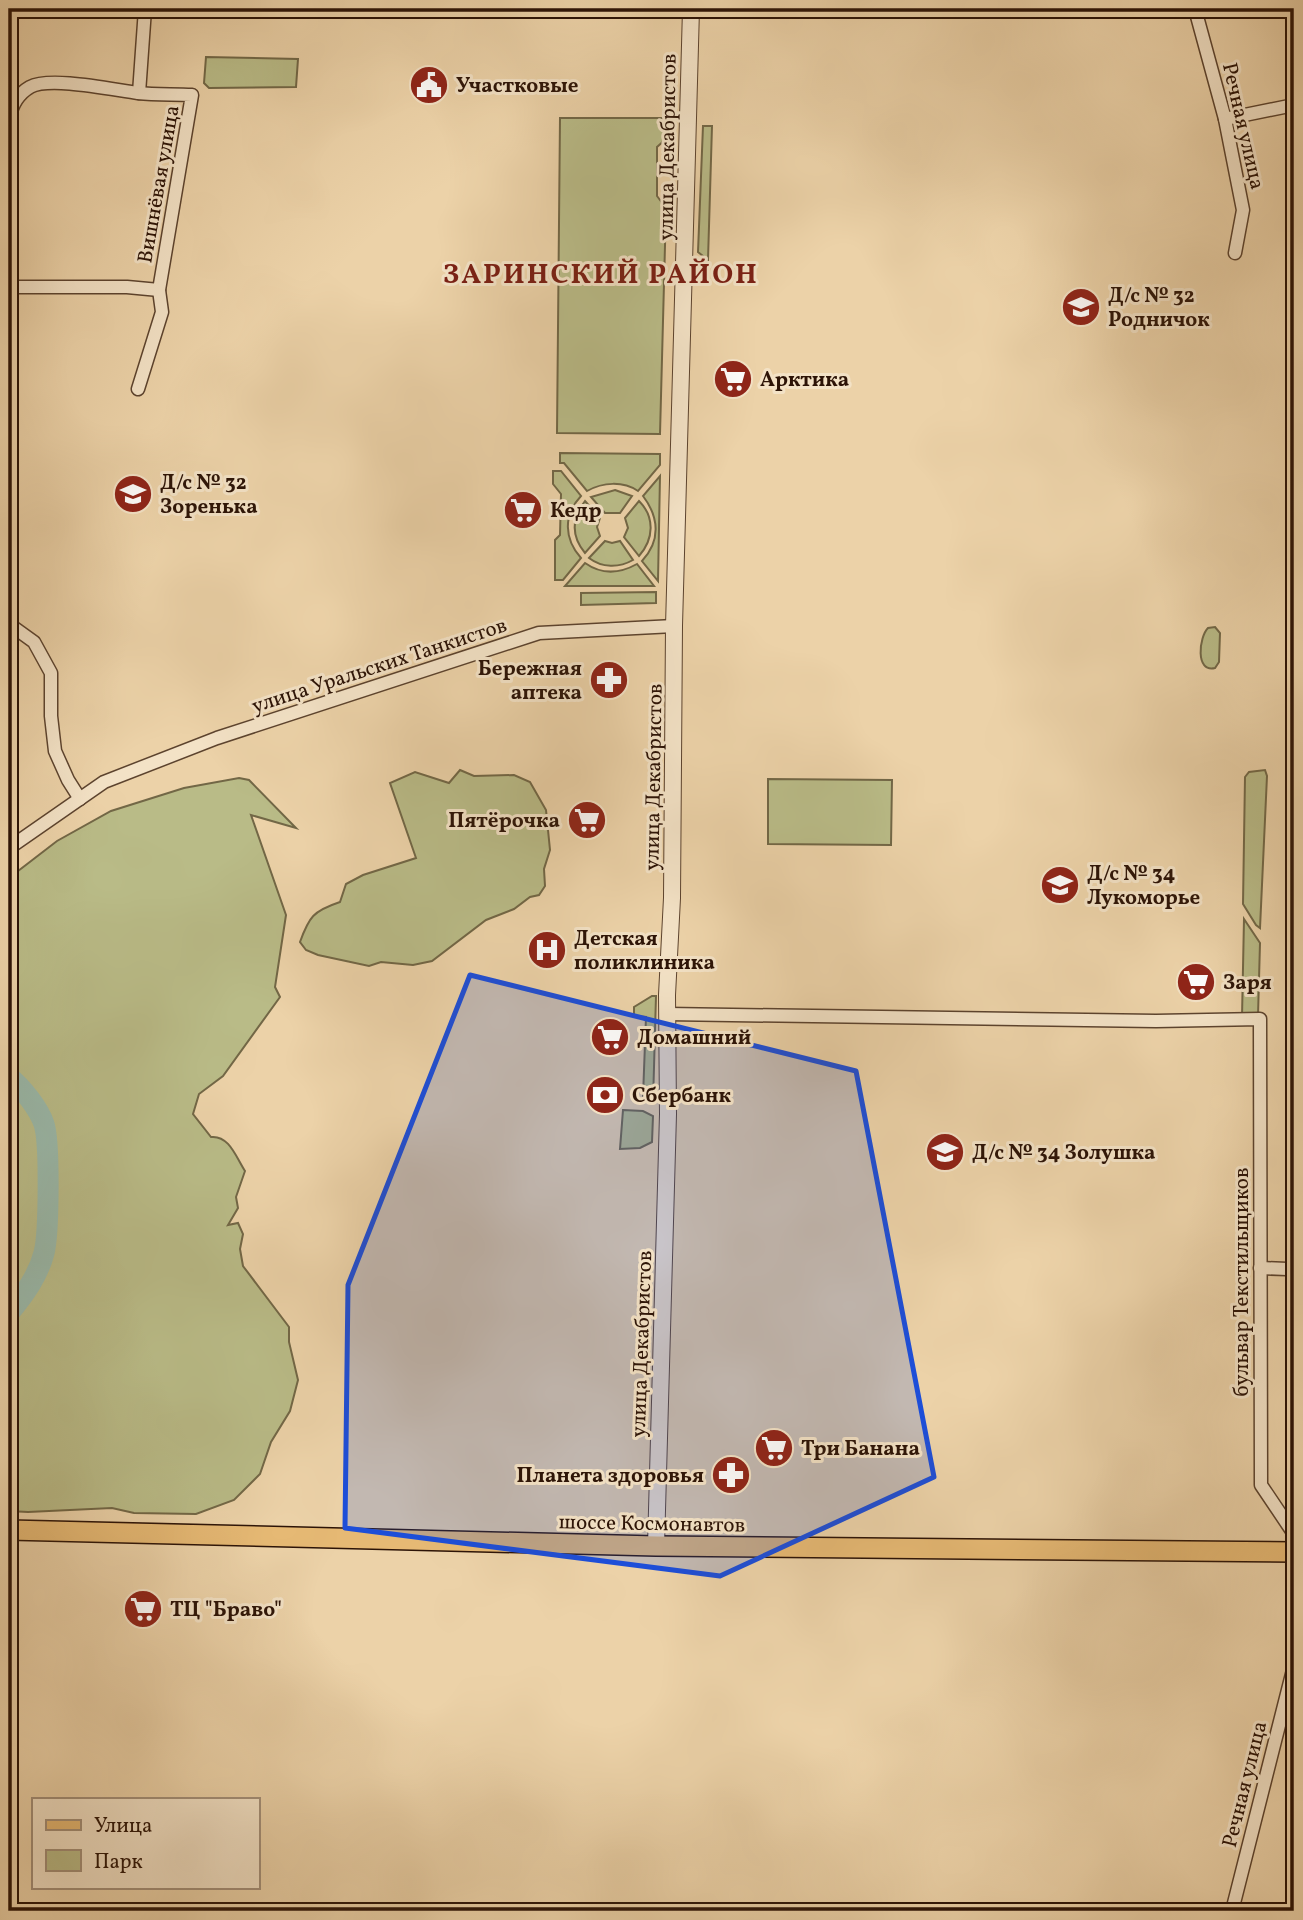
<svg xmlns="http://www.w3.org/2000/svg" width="1303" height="1920" viewBox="0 0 1303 1920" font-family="Vollkorn,serif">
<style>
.green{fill:#b9bb87;stroke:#726746;stroke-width:2}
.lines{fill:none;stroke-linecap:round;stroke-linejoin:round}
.river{stroke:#99b8a9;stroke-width:21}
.minor-casing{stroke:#5c432e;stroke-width:15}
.tertiary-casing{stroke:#5c432e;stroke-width:18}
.primary-casing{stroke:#2c1306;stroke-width:22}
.minor{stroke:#f3e2c6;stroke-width:12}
.tertiary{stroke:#f3e2c6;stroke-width:16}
.primary{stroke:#e6b974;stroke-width:19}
.marked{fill:#1d4ed8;fill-opacity:0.2;stroke:#1d4ed8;stroke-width:5;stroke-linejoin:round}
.labels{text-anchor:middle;stroke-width:6;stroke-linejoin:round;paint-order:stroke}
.poi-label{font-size:21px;font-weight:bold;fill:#2c1306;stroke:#f3e2c6;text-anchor:start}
.street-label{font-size:21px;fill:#2c1306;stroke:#f3e2c6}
.district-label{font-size:28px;font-weight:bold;letter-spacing:2px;fill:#7a1f14;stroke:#f3e2c6}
</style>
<rect width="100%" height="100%" fill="#ecd2a8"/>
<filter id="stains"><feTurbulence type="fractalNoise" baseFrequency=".00286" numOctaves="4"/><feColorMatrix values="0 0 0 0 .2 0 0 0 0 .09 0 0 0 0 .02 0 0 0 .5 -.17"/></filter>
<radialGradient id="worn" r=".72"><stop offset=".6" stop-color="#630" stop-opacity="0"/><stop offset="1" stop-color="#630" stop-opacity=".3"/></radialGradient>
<g class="green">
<polygon points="206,57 298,59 296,87 209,88 204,83"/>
<polygon points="560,118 667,118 666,139 657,147 657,196 666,208 660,434 557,433"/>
<polygon points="703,126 712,126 708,260 698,252"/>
<path d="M560,453L660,454V465L638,491C623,481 603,482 587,491L564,463H560Z"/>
<path d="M553,471H561L581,496C563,515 564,539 581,558L563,580H555V540L560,535L561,494L553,484Z"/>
<path d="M660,476L658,581L642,561C661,541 659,517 643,496Z"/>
<polygon points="615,490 632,496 620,513 605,513 591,497"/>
<path d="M585,501L600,518L597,527L600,536L585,553C571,536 572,518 585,501Z"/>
<path d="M639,501C655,517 654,539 639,556L624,537L628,528L625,518Z"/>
<path d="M605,541L612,543L620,541L633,560C619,568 602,568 589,558Z"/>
<path d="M585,563C602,575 619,574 637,564L654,586H565Z"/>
<polygon points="656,592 656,603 581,605 581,593"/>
<path d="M1215,627L1220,633L1219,662L1215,668C1195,673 1199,637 1208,628Z"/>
<path d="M460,770L474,776L514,775L530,782L546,810L550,850L544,869L545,886L539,895L530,897L514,909L486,920L432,961L413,965L381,962L369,966L318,955L306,950L300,942C309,917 313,911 340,902L346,884L363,875L416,858L390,783L415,772L449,783Z"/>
<polygon points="1265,770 1267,776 1260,928 1256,925 1243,904 1245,777 1249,772"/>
<path d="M239,778L249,780L296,828L251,815L286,915L275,987L280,997L223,1076L199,1094L193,1114L211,1137C229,1135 236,1157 245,1171L236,1197L238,1208L228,1225L238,1223L243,1234L240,1249L243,1266L289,1327V1342L298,1380L290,1411L271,1442L260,1474L234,1500L196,1514L134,1513L112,1508L28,1512L9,1511V878L57,841L111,811L184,788Z"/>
<polygon points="768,779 892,780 891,845 768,844"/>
<polygon points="1244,919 1260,943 1258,1016 1242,1017"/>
<polygon points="652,996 656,996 653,1103 643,1097 646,1017 634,1016 634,1007"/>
<polygon points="623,1110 643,1111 653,1116 652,1142 640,1148 620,1149"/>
</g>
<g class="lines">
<path class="river" d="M9,1077C22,1087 39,1109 44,1124C50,1142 49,1234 44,1253C38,1276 24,1295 9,1313"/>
<g class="minor-casing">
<g id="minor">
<polyline points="1195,9 1225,119 1243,210 1235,253"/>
<polyline points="139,93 145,9"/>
<path d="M9,117C13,104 18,94 30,87C50,76 114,90 138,93C156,95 174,94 192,95L159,290L162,312L138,389"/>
<polyline points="1225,119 1294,105"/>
<polyline points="9,281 16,287 127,287 159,290"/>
<polyline points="9,624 34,642 51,673 51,716 55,751 68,780 80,799"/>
<polyline points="9,848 104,782 217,738 539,633 674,626"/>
<polyline points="667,1014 1156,1021 1260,1019 1261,1485 1294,1534"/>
<polyline points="1260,1268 1287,1269 1294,1274"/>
<polyline points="1232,1911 1294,1666"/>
</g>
</g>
<g class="tertiary-casing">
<polyline id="tertiary" points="656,1546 668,1114 667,995 672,898 674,626 691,9"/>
</g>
<g class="primary-casing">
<polyline id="primary" points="9,1530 656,1546 1294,1552"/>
</g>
<use href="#minor" class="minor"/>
<use href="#tertiary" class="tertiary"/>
<use href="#primary" class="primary"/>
</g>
<path class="marked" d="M470,975L856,1071L934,1477L720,1576L345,1528L348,1285Z"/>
<defs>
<g id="civic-disc" transform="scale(2.0125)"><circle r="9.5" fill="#8f2418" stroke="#f3e2c6"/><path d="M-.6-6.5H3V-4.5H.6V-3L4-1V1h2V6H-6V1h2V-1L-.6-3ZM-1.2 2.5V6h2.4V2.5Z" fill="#fff"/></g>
<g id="school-disc" transform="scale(2.0125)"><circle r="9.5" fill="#8f2418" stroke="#f3e2c6"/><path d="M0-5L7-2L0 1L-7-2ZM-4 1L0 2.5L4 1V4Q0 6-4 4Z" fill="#fff"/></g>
<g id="supermarket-disc" transform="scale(2.0125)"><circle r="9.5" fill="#8f2418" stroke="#f3e2c6"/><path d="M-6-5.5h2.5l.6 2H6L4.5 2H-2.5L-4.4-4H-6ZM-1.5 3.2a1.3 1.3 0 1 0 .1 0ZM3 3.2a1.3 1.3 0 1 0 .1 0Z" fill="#fff"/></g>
<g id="pharmacy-disc" transform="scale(2.0125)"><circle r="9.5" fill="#8f2418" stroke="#f3e2c6"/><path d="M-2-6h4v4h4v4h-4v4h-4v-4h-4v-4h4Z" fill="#fff"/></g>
<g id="hospital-disc" transform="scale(2.0125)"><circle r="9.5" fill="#8f2418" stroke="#f3e2c6"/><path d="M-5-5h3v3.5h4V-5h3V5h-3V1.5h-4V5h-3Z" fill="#fff"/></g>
<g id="bank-disc" transform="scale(2.0125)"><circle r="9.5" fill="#8f2418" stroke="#f3e2c6"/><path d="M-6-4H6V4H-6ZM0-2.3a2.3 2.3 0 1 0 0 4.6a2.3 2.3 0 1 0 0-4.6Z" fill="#fff"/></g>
</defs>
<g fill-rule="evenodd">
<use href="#civic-disc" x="429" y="85"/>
<use href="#school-disc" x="1081" y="307"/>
<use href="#supermarket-disc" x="733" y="379"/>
<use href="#school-disc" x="133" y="494"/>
<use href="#supermarket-disc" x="523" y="510"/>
<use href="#pharmacy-disc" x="609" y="680"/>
<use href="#supermarket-disc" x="587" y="820"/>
<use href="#school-disc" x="1060" y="885"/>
<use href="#hospital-disc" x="547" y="950"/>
<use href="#supermarket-disc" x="1196" y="982"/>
<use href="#supermarket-disc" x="610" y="1037"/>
<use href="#bank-disc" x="605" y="1095"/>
<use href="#school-disc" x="945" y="1152"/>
<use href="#supermarket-disc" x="774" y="1448"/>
<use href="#pharmacy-disc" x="731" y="1475"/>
<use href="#supermarket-disc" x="143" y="1609"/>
</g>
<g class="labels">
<g class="poi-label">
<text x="456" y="92">Участковые</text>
<text x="1108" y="302">Д/с № 32<tspan x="1108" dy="24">Родничок</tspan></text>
<text x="760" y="386">Арктика</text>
<text x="160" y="489">Д/с № 32<tspan x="160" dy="24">Зоренька</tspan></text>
<text x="550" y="517">Кедр</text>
<text x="582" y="675" text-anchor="end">Бережная<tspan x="582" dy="24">аптека</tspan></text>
<text x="560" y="827" text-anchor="end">Пятёрочка</text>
<text x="1087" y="880">Д/с № 34<tspan x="1087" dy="24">Лукоморье</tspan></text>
<text x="574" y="945">Детская<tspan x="574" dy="24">поликлиника</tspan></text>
<text x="1223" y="989">Заря</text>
<text x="637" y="1044">Домашний</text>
<text x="632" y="1102">Сбербанк</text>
<text x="972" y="1159">Д/с № 34 Золушка</text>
<text x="801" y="1455">Три Банана</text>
<text x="704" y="1482" text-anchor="end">Планета здоровья</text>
<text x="170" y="1616">ТЦ "Браво"</text>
</g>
<g class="street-label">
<text transform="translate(1244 126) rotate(77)" y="7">Речная улица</text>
<text transform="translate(667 147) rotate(-89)" y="7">улица Декабристов</text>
<text transform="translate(158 184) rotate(-80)" y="7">Вишнёвая улица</text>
<text transform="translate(379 665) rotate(-18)" y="7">улица Уральских Танкистов</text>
<text transform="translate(653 777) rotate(-89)" y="7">улица Декабристов</text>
<text transform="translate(1241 1282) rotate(-90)" y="7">бульвар Текстильщиков</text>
<text transform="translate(641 1344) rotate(-88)" y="7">улица Декабристов</text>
<text transform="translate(652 1523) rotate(1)" y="7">шоссе Космонавтов</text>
<text transform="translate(1244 1784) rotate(-76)" y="7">Речная улица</text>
</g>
<g class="district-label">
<text x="601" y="283">ЗАРИНСКИЙ РАЙОН</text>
</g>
</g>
<rect width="1303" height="1920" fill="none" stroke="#ecd2a8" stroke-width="35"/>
<rect x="10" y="10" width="1282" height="1899" fill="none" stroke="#2c1306" stroke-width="3.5"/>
<rect x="18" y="18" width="1268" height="1885" fill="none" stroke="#2c1306" stroke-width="2"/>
<rect x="32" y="1798" width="228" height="91" fill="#f3e2c6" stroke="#a38f79" stroke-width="2"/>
<rect x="46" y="1820" width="35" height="10" fill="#e6b974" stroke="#a38f79" stroke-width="2"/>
<text x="94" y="1832" font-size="21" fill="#2c1306">Улица</text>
<rect x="46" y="1850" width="35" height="21" fill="#b9bb87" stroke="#a38f79" stroke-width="2"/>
<text x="94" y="1868" font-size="21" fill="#2c1306">Парк</text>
<rect width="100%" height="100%" filter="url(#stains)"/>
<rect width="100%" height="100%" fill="url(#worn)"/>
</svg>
